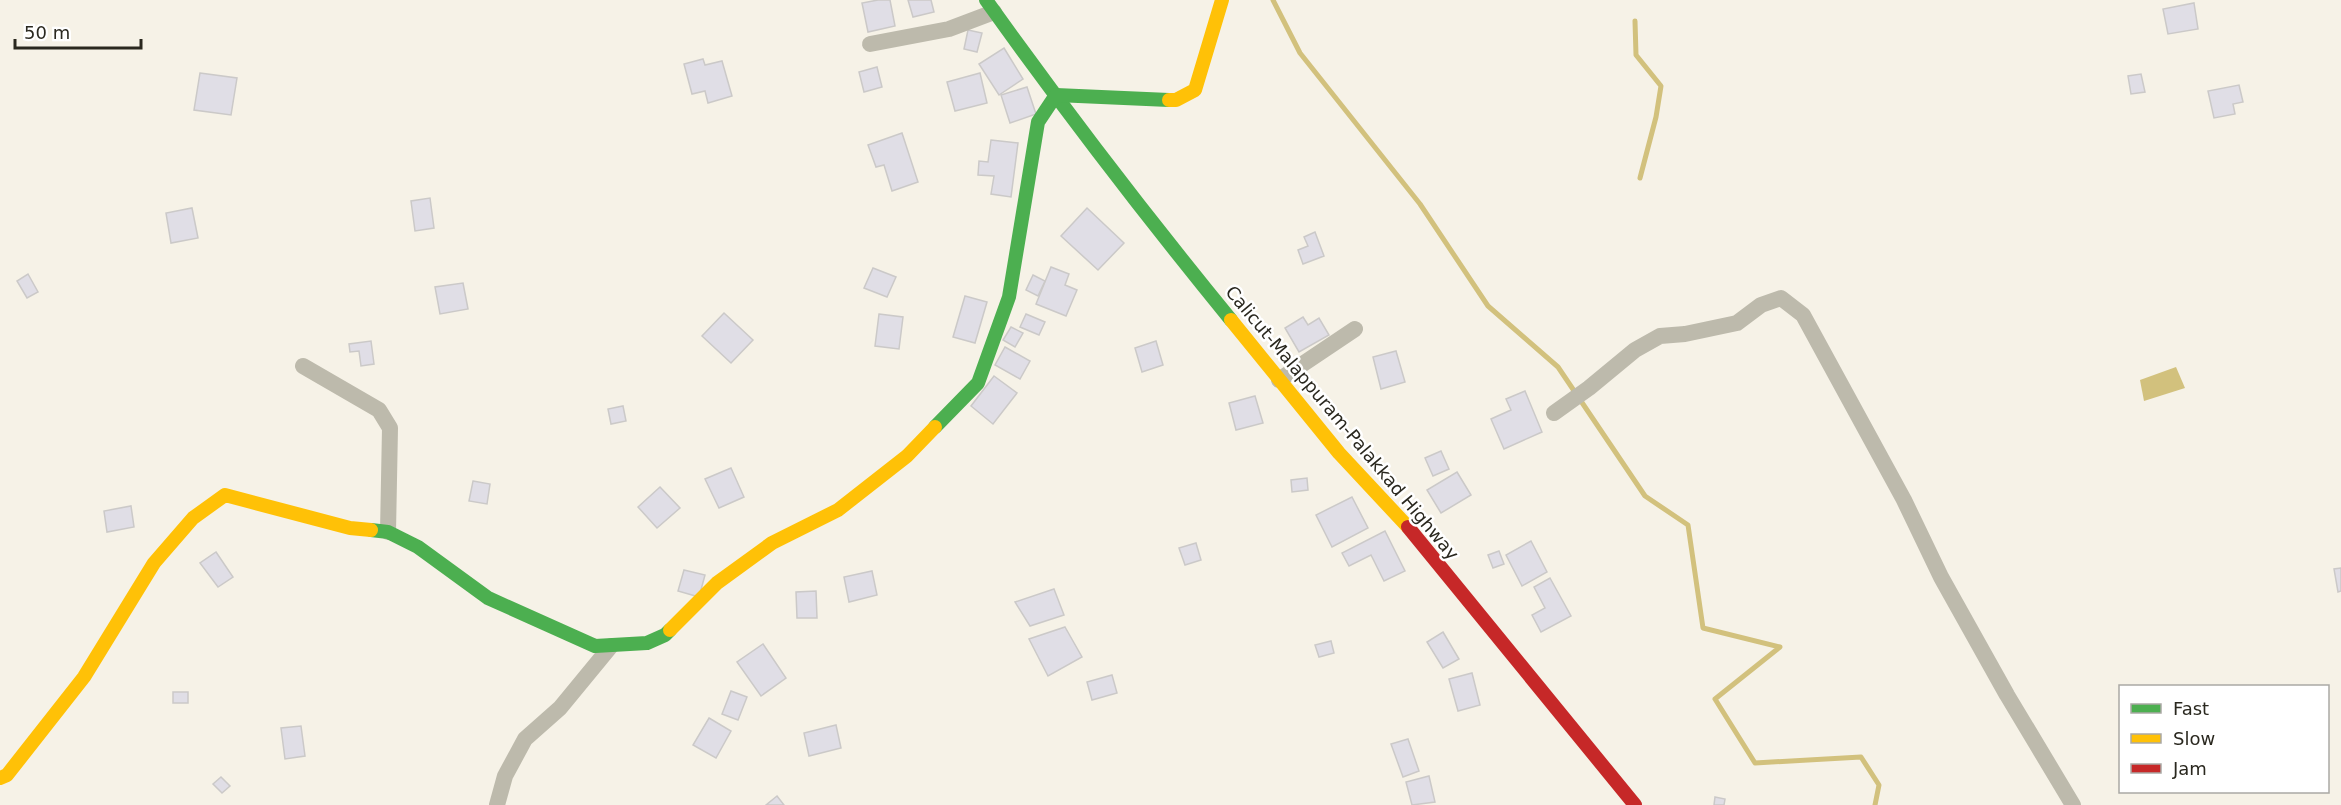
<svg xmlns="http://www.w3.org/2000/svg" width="2341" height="805" viewBox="0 0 2341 805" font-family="'DejaVu Sans',sans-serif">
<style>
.water{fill:#d2c17d}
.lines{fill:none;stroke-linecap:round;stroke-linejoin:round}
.stream{stroke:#d2c17d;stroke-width:5}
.building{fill:#e0dee6;stroke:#cbc9c8;stroke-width:1.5}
.street{stroke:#bdbaac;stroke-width:16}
.fast{stroke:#4caf50;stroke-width:14}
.slow{stroke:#ffc107;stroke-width:14}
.jam{stroke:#c62828;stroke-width:14}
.labels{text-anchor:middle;stroke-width:5;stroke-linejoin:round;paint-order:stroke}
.street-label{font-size:18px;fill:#2a281f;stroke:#fff}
</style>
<rect width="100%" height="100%" fill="#f6f2e7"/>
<polygon class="water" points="2176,367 2185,388 2144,401 2140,380"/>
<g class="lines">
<g class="stream">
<polyline points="1273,0 1300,53 1420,204 1488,306 1558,367 1645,496 1688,525 1703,628 1780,647 1715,699 1755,763 1861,757 1879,785 1875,805"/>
<polyline points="1635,21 1636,55 1661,86 1656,117 1640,178"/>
</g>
</g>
<g class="building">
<polygon points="878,0 890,0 895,26 868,32 862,3"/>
<polygon points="908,0 931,0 934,12 913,17"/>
<polygon points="2194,3 2198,29 2168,34 2163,9"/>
<polygon points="968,30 982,33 977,52 964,49"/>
<polygon points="1004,48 1023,79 999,95 979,64"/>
<polygon points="703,59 705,65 722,61 732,96 708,103 705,91 692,94 684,64"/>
<polygon points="877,67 882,87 864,92 859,72"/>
<polygon points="200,73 237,78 231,115 194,110"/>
<polygon points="980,73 987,103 955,111 947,82"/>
<polygon points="2141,74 2145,92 2131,94 2128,76"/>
<polygon points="2239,85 2243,102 2233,104 2235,114 2214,118 2208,91"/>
<polygon points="1027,87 1036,114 1010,123 1001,95"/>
<polygon points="902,133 918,182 892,191 884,165 876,167 868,145"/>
<polygon points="991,140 1018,143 1011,197 991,194 994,176 978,175 979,161 988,162"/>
<polygon points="430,198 434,228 415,231 411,201"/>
<polygon points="192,208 198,238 171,243 166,213"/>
<polygon points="1087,208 1124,243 1098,270 1061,236"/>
<polygon points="1315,232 1324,256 1303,264 1298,250 1308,246 1304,237"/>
<polygon points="1051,267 1069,274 1065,285 1077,290 1066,316 1036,304"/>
<polygon points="873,268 896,277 887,297 864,288"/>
<polygon points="28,274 38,292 27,298 17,281"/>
<polygon points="1033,275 1045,281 1038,296 1026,290"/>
<polygon points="463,283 468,309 440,314 435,287"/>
<polygon points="965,296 987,302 975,343 953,337"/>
<polygon points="724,313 753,340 731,363 702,336"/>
<polygon points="879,314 903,317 899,349 875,346"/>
<polygon points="1026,314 1045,322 1039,335 1020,327"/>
<polygon points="1303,317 1308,325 1319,318 1329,335 1299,352 1285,328"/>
<polygon points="1011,327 1023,333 1015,347 1003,340"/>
<polygon points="371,341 374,364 361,366 359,351 350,352 349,344"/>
<polygon points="1156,341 1163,365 1142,372 1135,348"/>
<polygon points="1005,347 1030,361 1020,379 995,365"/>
<polygon points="1396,351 1405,382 1381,389 1373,357"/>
<polygon points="994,376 1017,393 993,424 971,406"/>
<polygon points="1525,391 1542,432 1504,449 1491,419 1511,410 1506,399"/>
<polygon points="1255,396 1263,423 1236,430 1229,403"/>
<polygon points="623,406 626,421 611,424 608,409"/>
<polygon points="1441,451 1449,469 1433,476 1425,458"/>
<polygon points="731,468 744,497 719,508 705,479"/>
<polygon points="1457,472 1471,495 1441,513 1427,490"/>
<polygon points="1307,478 1308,490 1292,492 1291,480"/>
<polygon points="473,481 490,484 487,504 469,501"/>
<polygon points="660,487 680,508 657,528 638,507"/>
<polygon points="1352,497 1368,528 1332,547 1316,515"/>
<polygon points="131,506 134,527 107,532 104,511"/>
<polygon points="1385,531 1405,571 1384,581 1371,555 1349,566 1342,553"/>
<polygon points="1531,541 1547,572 1522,586 1506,555"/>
<polygon points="1196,543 1201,560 1185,565 1179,548"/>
<polygon points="1499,551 1504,564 1493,568 1488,555"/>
<polygon points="216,552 233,577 218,587 200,563"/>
<polygon points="2341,568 2341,591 2338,592 2334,569"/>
<polygon points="684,570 705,575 699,597 678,591"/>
<polygon points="872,571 877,595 849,602 844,577"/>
<polygon points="1550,578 1571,616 1541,632 1532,615 1545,608 1534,587"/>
<polygon points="1054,589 1064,615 1030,626 1015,602"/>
<polygon points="816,591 817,618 797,618 796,592"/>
<polygon points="1065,627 1082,657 1048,676 1029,639"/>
<polygon points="1443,632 1459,659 1443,668 1427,642"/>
<polygon points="1331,641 1334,653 1319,657 1315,645"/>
<polygon points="763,644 786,678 761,696 737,662"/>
<polygon points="1472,673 1480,705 1458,711 1449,679"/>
<polygon points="1112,675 1117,693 1092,700 1087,682"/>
<polygon points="731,691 747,697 738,720 722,714"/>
<rect x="173" y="692" width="15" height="11"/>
<polygon points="709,718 731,731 716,758 693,745"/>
<polygon points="836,725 841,748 809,756 804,733"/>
<polygon points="301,726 305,756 285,759 281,728"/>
<polygon points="1408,739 1419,771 1403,777 1391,744"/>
<polygon points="1429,776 1435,802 1412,805 1406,782"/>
<polygon points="221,777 230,786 222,793 213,784"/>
<polygon points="777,796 784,805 766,805"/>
<polygon points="1715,797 1725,799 1724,805 1714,805"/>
</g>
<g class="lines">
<g class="street">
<polyline points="870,44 949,29 994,12"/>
<polyline points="303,366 379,410 390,428 388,532"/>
<polyline points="1279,380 1355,329"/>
<polyline points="1554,413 1589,388 1635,350 1660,336 1685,334 1737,323 1761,305 1781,298 1803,315 1904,500 1941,577 2007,695 2073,805"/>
<polyline points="497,805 505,776 525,739 560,708 611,646"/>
</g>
<g class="fast">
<path d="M986,0C1064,109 1146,216 1231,320"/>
<polyline points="935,427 978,383 1009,297 1038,122 1056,95 1169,100"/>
<polyline points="371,530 388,532 418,547 488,598 595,646 647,643 665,635 670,630"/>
</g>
<g class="slow">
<polyline points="1169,100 1176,100 1195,90 1222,0"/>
<polyline points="1231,320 1339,453 1408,527"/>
<polyline points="670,630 717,583 772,543 838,510 907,456 935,427"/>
<polyline points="0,778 7,775 84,677 154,563 193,518 225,495 350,528 371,530"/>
</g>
<polyline class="jam" points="1408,527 1635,805"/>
</g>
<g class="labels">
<g class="street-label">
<text transform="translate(1342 423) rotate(50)" y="6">Calicut-Malappuram-Palakkad Highway</text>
</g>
</g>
<rect x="2119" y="685" width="210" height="108" fill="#ffffff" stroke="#aaa9a5" stroke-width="1.5"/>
<rect x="2131" y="704" width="30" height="9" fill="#4caf50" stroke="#aaa9a5" stroke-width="1.5"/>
<text x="2173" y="715" font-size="18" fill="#2a281f">Fast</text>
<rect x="2131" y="734" width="30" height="9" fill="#ffc107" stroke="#aaa9a5" stroke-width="1.5"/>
<text x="2173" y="745" font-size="18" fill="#2a281f">Slow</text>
<rect x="2131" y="764" width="30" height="9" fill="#c62828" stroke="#aaa9a5" stroke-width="1.5"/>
<text x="2173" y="775" font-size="18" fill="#2a281f">Jam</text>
<path d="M15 39v9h126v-9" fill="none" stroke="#2a281f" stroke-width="3"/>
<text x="24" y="39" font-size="18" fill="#2a281f" stroke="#ffffff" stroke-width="4.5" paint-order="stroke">50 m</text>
</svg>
